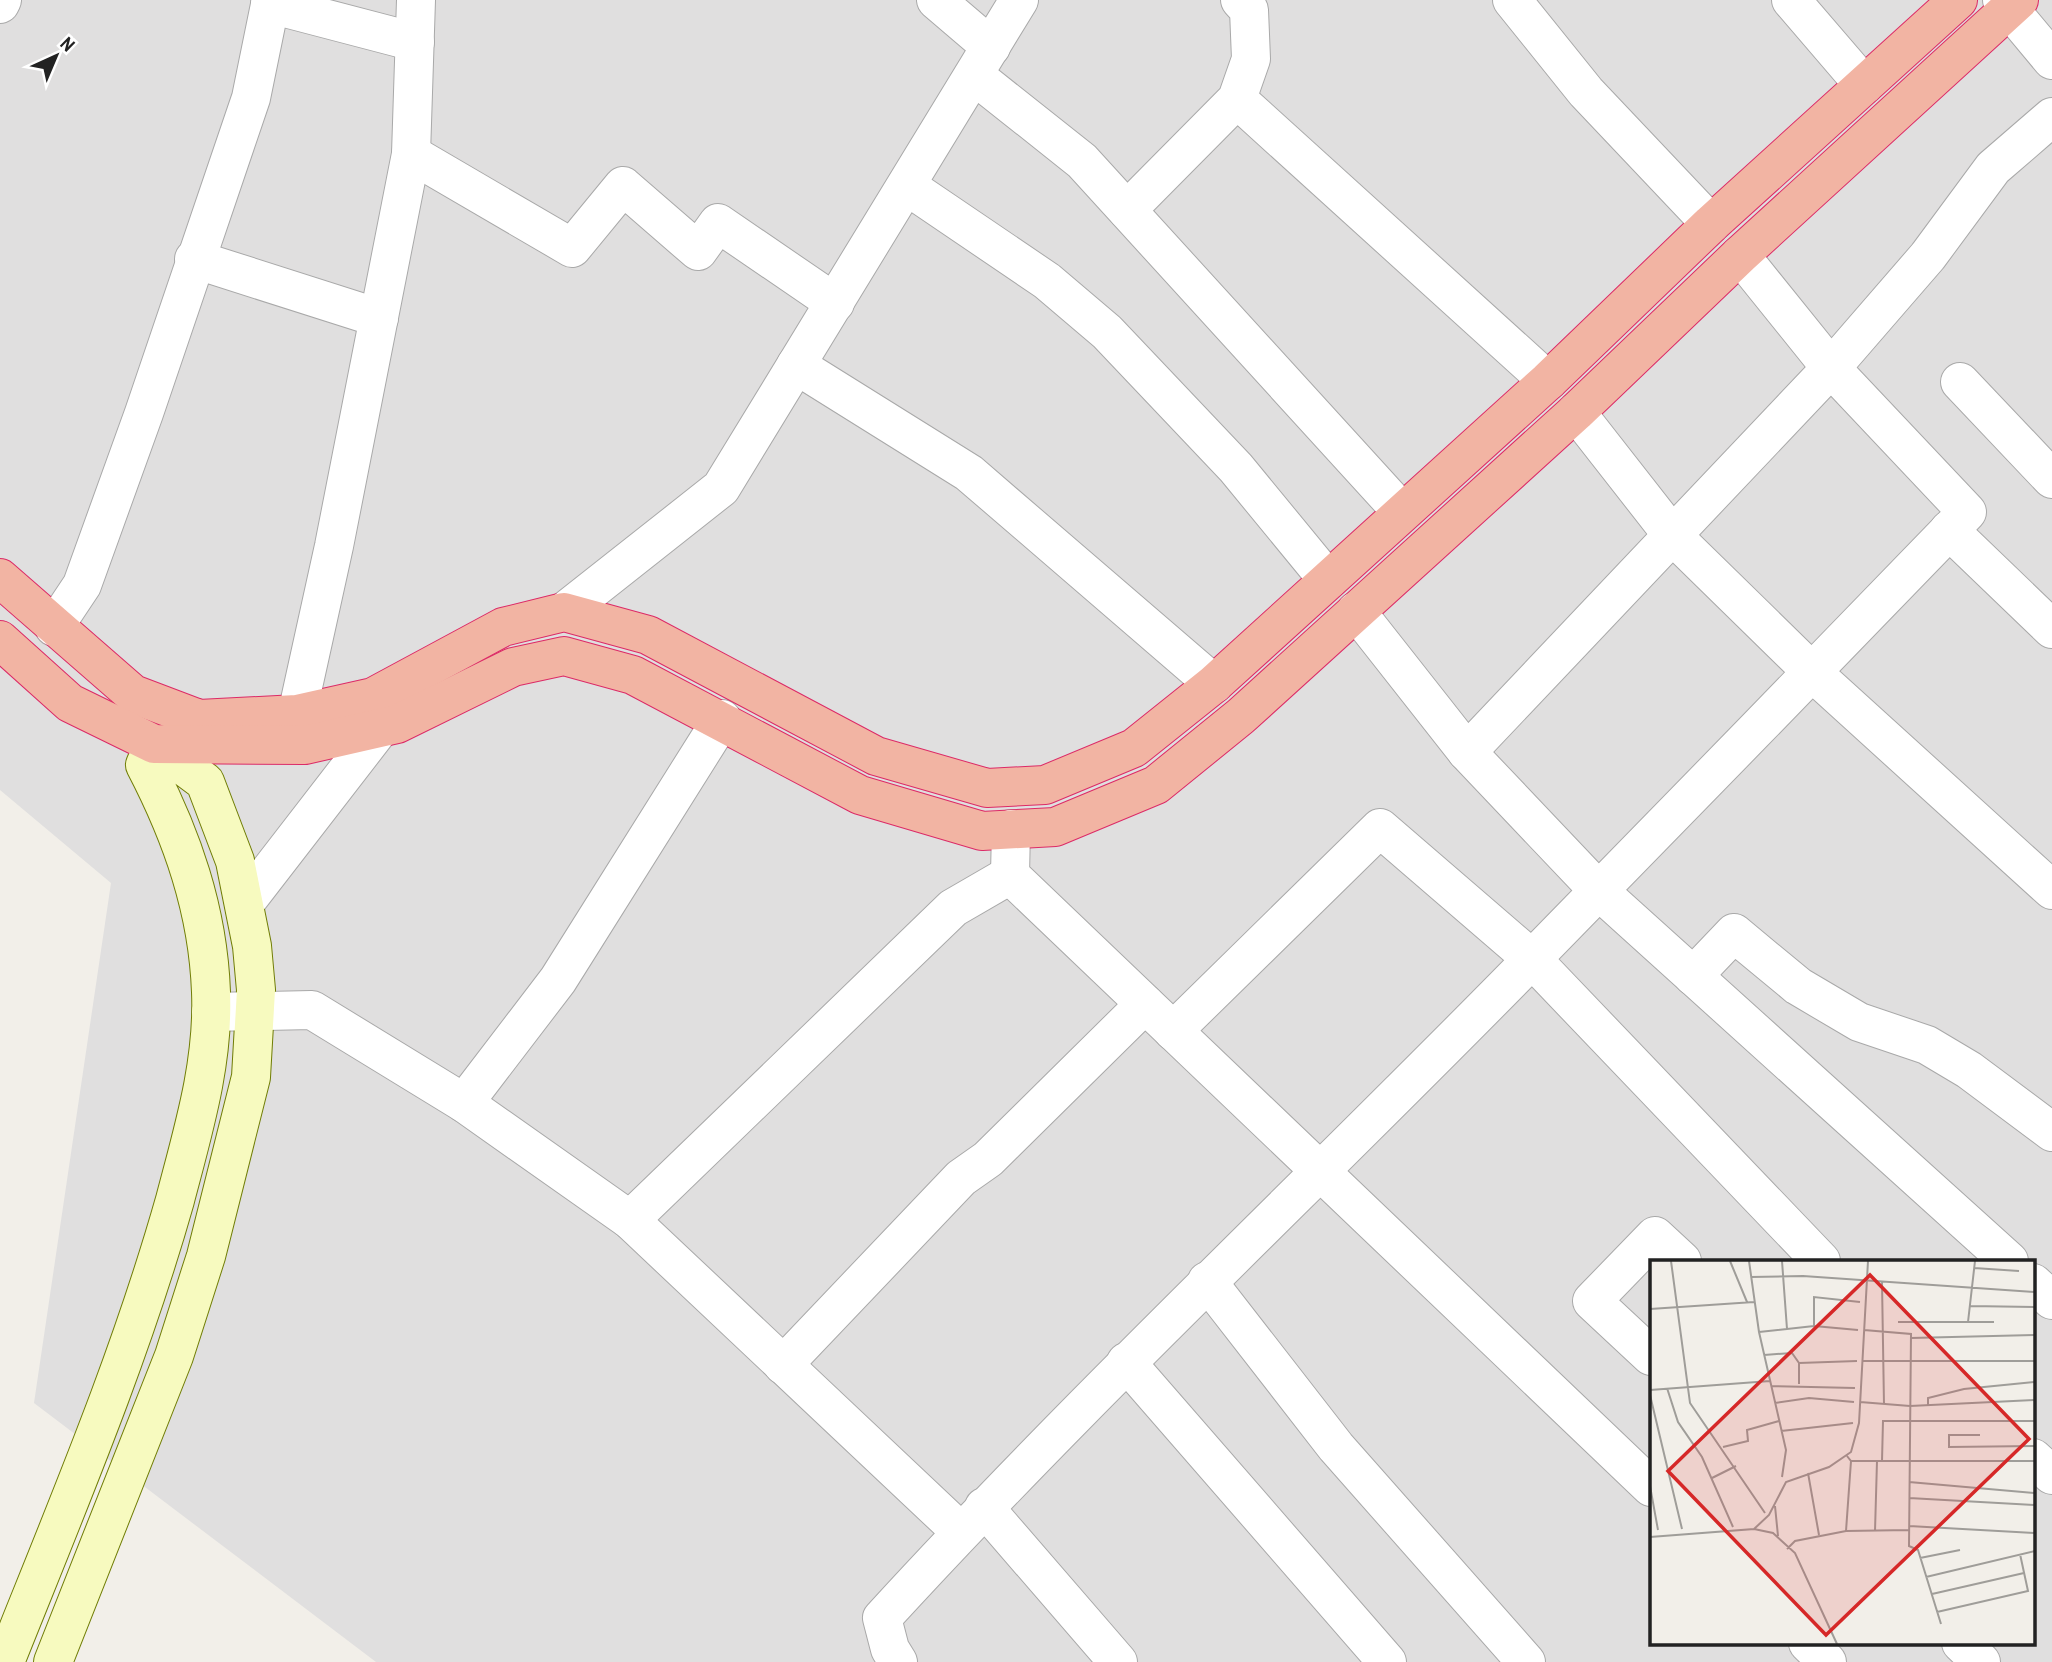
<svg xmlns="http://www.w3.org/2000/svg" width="2052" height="1662" viewBox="0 0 2052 1662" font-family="'Archivo Narrow',sans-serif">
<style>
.residential{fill:#e0dfdf;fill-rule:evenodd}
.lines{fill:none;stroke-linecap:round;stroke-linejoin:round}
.minor-casing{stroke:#a9a9a9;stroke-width:40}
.tertiary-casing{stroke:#a9a9a9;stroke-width:40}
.secondary-casing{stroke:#707d05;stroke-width:40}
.trunk-casing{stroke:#dc2a67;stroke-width:40}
.minor{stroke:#fff;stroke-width:38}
.tertiary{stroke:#fff;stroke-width:38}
.secondary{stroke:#f7fabf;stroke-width:38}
.trunk{stroke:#f2b4a3;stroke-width:38}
.inset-road{fill:none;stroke:#9f9d99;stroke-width:2}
.view{fill:#d62828;fill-opacity:0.15;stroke:#d62828;stroke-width:3.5}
.inset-edge{fill:none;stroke:#222;stroke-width:3.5}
</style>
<rect width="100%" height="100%" fill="#f2efe9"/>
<path class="residential" d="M0,0H2052V1662H376L34,1403L111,883L0,790ZM1651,1261H2033V1643H1651Z"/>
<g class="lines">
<g class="minor-casing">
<g id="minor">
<polyline points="936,0 991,47"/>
<polyline points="1512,0 1586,92 1711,224"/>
<polyline points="1791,0 1864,85"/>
<polyline points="2002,0 2052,60"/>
<polyline points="0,4 2,0"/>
<polyline points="270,4 415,42"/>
<polyline points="975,76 1082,161 1402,512"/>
<polyline points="1237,99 1548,381"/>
<polyline points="411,154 572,248 623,186 698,251 718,223 835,303"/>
<polyline points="907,186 1047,281 1107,332 1236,468 1328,580"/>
<polyline points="1127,210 1237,99 1251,59 1249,10 1240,0"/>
<polyline points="194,259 379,318"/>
<polyline points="796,365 969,473 1214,684"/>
<polyline points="1960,382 2052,479"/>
<polyline points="1576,412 1673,536 1813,673 2052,890"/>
<polyline points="1949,530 2052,629"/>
<polyline points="1356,611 1467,752 1598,890 2009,1261"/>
<polyline points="564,612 721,488 1019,0"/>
<polyline points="54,627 82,585 144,413 251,98 271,0"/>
<polyline points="297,714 334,546 411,154 416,0"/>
<polyline points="1467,752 1831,368 1928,256 1993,168 2052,117"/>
<polyline points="1011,829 1010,875 1651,1487"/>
<polyline points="1693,976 1734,933 1798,986 1859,1022 1927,1045 1969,1070 2052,1132"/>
<polyline points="211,1012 312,1010 464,1103 630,1220 961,1532"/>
<polyline points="1173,1031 1380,828 1532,959 1821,1261"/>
<polyline points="464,1103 558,980 722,719"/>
<polyline points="630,1220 953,908 1010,875"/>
<polyline points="1207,1281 1336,1447 1526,1662"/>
<polyline points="2033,1283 2052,1300"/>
<polyline points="1651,1356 1592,1301 1655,1236 1682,1261"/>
<polyline points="1126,1362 1387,1662"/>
<polyline points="783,1365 961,1178 988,1159 1145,1004"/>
<polyline points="2033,1458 2052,1475"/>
<polyline points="984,1507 1118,1662"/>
<polyline points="1808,1643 1827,1662"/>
<polyline points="1961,1643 1981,1662"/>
<path d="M898,1662L890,1649L882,1618C1091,1390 1317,1179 1533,958C1678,810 1823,661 1967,512L1831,368L1740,255"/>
</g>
</g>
<g class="tertiary-casing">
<polyline id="tertiary" points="245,903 381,727"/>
</g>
<g class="secondary-casing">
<path id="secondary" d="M5,1662C66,1509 130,1359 175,1200C193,1131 214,1063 211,992C208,910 182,836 145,765L154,744L205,782L235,861L252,946L256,990L251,1077L206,1256L174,1356L53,1662"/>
</g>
<g class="trunk-casing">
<g id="trunk">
<polyline points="0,578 133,694 199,719 297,714 373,697 503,627 564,612 648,635 876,756 987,788 1045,785 1134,748 1214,684 1548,381 1711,224 1958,0"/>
<polyline points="0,640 70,703 154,744 305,745 397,724 513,667 564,656 633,675 860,795 982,831 1055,827 1156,785 1241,716 1576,412 1740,255 2019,0"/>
</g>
</g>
<use href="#minor" class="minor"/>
<use href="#tertiary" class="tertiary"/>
<use href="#secondary" class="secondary"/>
<use href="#trunk" class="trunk"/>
</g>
<g transform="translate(1650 1260)">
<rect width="385" height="385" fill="#f2efe9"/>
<path class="inset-road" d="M21,1L40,143L115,253M80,1L97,42M99,1L109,72L136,190L132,217M132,1L137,69M324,8L369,11M101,17L153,16L385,32M232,22L234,145M320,46L385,47M0,49L104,42M248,62H344M318,62L325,1M164,66V37L210,42M214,70L261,74L259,286L268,290L291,364M109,72L164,66L208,70M261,78L385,75M114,95L142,93L149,103V124M213,101H385M149,103L207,101M121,126L205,128M17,128L28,162L52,197L83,267M0,130L120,121M0,135L32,269M210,142L260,146L385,140M125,143L159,138L204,142M278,146V138L314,129L385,122M131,171L203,163M330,175H299V187L385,186M73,187L98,181L97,170L129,161M197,196L201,201H385M232,201L233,161H385M158,213L169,275M62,218L86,206M259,222L385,233M0,226L8,270M259,238L385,245M125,246L128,276M259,266L385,273M104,269L123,273L145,293L187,384M196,271L201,201M225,271L227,201M0,277L104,269L119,255L136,222L179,207L201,192L209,163L218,1M137,289L145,281L196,271L259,270M270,298L310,290M276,317L385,291M282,334L374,313M287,352L378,331L370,294"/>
<path class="view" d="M220,15L379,179L176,375L18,211Z"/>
<rect width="385" height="385" class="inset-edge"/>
</g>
<g transform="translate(56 56) rotate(44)" stroke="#ffffff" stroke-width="5" paint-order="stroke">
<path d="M0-5L12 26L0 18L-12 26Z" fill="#222222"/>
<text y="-10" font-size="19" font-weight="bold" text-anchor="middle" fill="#222222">N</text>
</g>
</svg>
